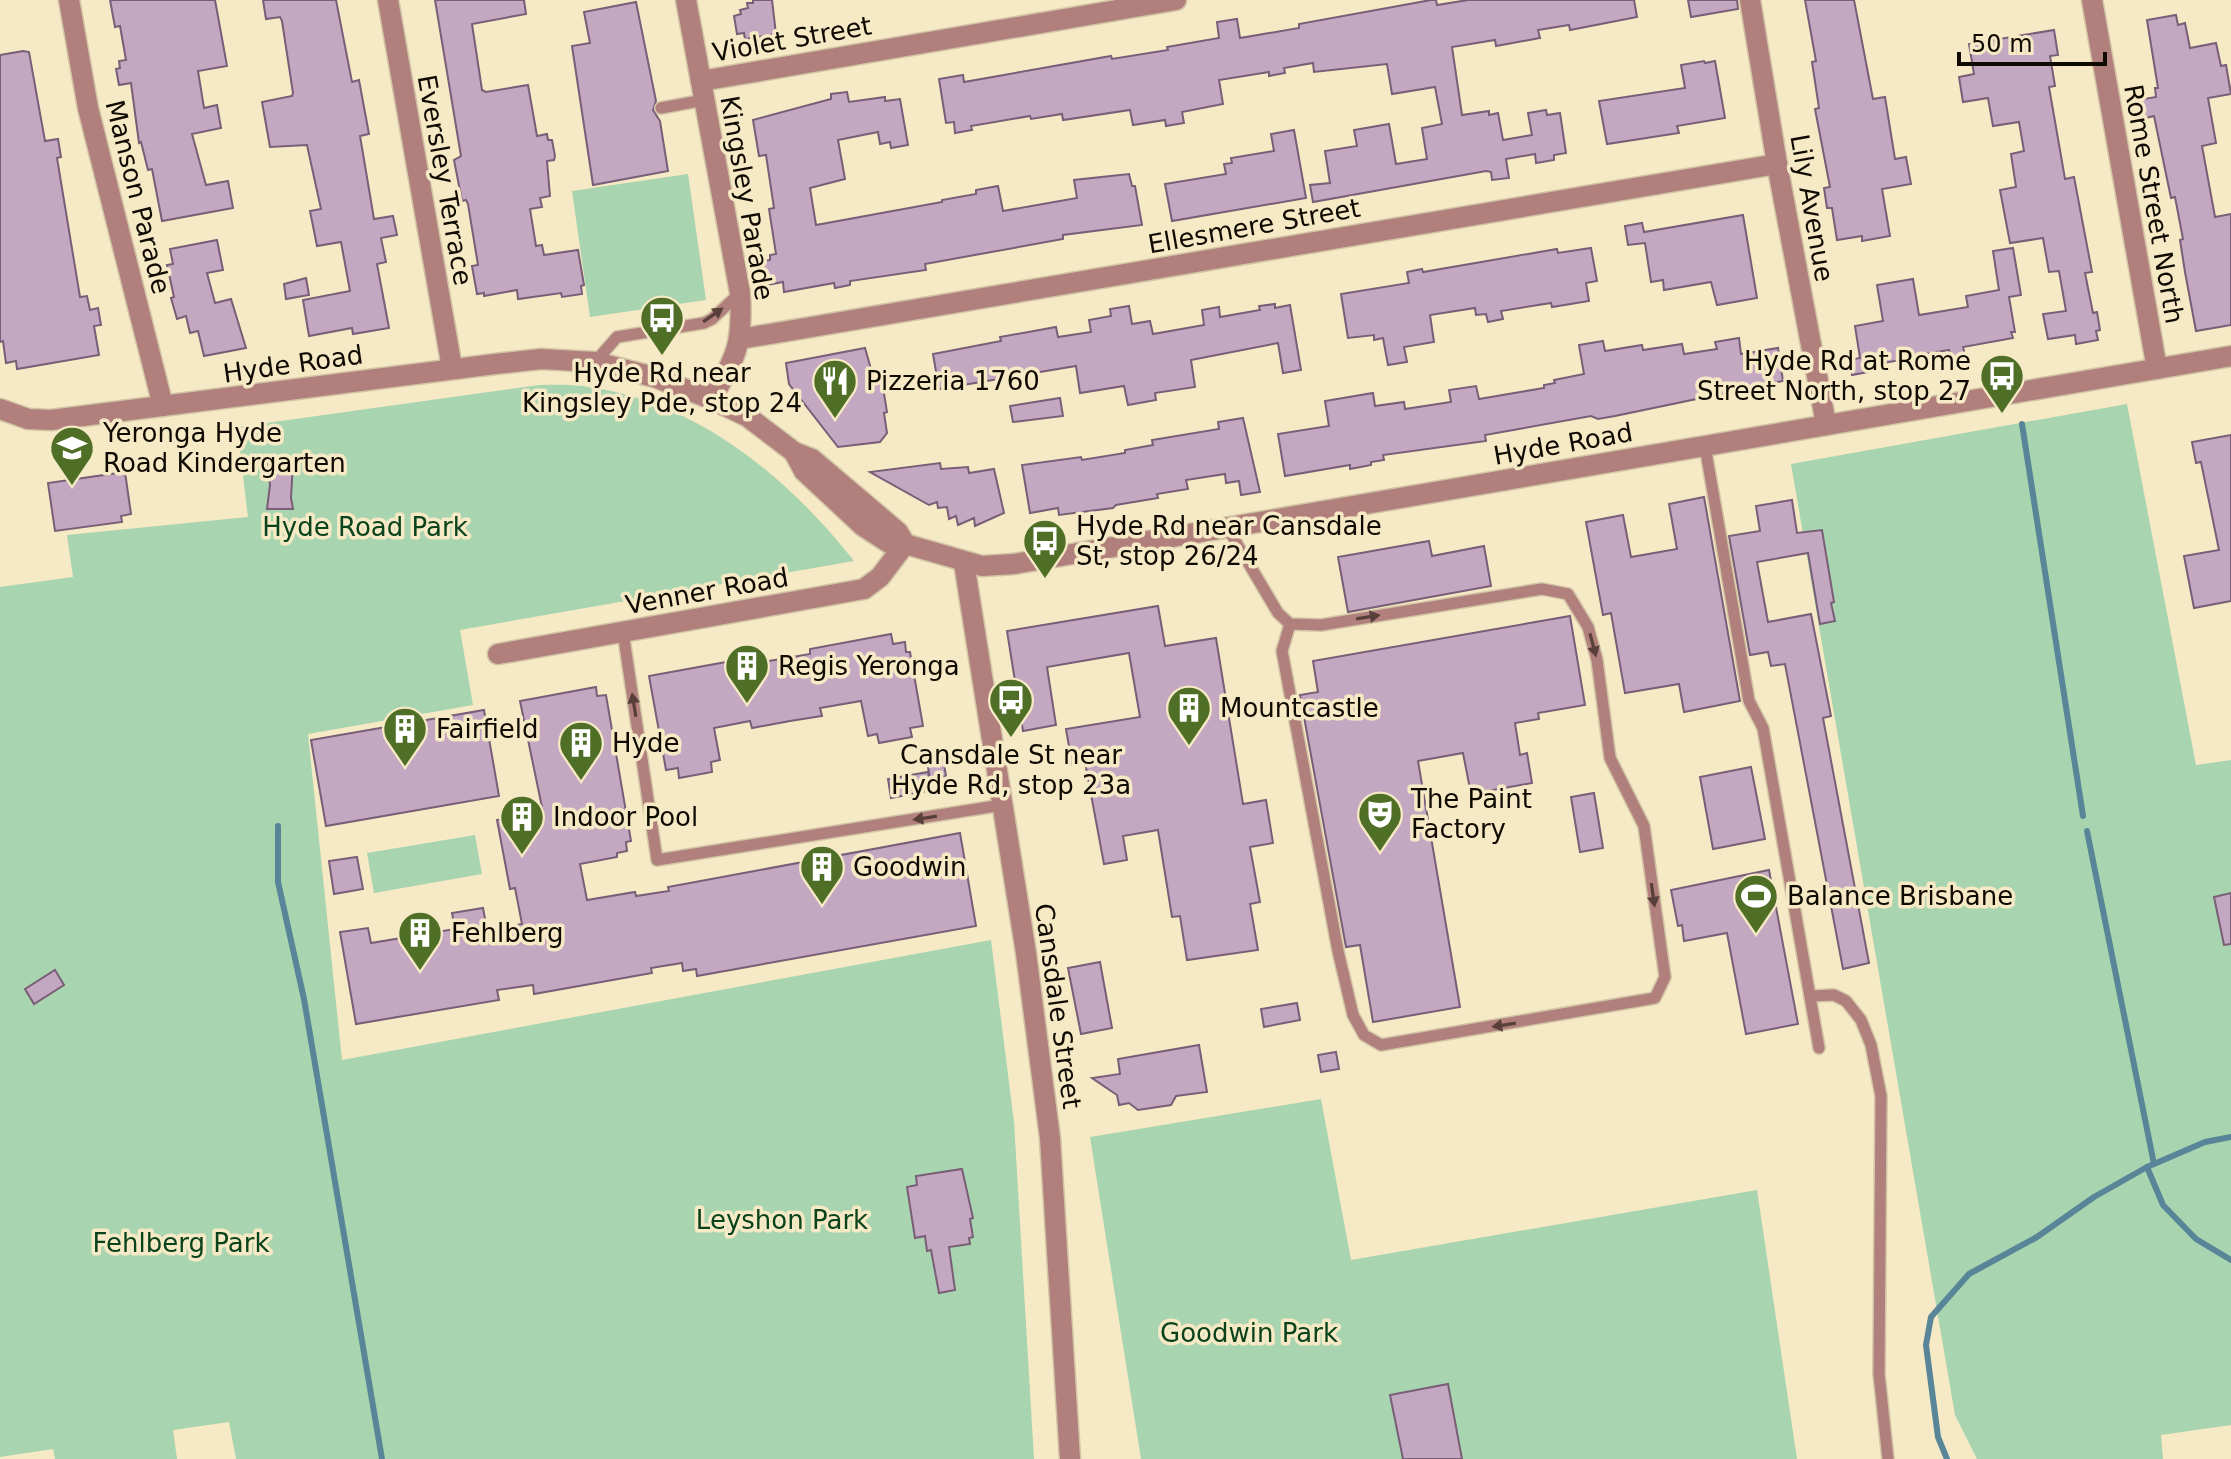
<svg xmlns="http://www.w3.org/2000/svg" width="2231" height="1459" viewBox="0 0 2231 1459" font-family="'DejaVu Sans',sans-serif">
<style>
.green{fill:#a8d4af}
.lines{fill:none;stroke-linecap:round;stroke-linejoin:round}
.stream{stroke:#588598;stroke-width:6}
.building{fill:#c4a8c2;stroke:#785e76;stroke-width:2}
.service-casing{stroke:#d1c5a6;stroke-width:14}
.minor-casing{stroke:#d1c5a6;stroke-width:23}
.tertiary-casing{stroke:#d1c5a6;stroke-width:23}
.service{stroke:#b17f7c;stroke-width:11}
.minor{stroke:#b17f7c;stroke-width:20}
.tertiary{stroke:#b17f7c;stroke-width:20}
.oneway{fill:#583f39}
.labels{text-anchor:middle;stroke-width:7;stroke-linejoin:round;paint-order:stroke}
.street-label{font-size:26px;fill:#0f0b02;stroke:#f6e9c5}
.poi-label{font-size:26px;fill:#0f0b02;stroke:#f6e9c5;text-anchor:start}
.park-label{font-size:26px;fill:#09431c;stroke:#f6e9c5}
</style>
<rect width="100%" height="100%" fill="#f6e9c5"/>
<g class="green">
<polygon points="688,174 706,300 590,317 572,191"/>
<path d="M539,385C555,385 572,384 588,387C696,401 789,478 854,561L460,630L473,705L308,734L342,1060L991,940L1014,1122L1034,1459H236L229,1422L173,1430L177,1459H55L53,1449L0,1457V587L73,577L67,535L248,517L237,427Z"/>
<polygon points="2127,404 2196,765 2231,760 2231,1425 2161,1435 2163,1459 1977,1459 1955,1415 1791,464"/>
<polygon points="475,835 482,874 374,893 367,853"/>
<polygon points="1321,1099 1351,1260 1757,1190 1797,1459 1141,1459 1090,1137"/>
</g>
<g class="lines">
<g class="stream">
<polyline points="2022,424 2083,816"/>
<polyline points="278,826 278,882 304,999 382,1459"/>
<polyline points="2087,831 2154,1164"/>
<polyline points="2147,1167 2163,1205 2196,1239 2231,1260"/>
<polyline points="1947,1459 1938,1437 1926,1345 1931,1317 1969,1274 2037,1237 2094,1197 2147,1167 2205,1142 2231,1137"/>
</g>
</g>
<g class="building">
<polygon points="110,0 215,0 227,66 198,71 204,108 217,105 221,128 192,134 206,185 228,181 233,208 162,221 152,169 148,170 141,142 139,143 131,83 119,85 116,69 120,68 119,61 126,60 120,26 115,27"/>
<polygon points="263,0 336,0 352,82 359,80 369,134 360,136 374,219 393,216 397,235 381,238 386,262 377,264 389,328 353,334 352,328 309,336 303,300 350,291 341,242 317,246 310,211 321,209 307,145 270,147 262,102 292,96 293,93 282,21 280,17 266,19"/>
<polygon points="435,0 524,0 526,14 472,24 482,90 486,92 528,85 537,136 547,134 548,140 552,140 555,156 554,160 547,161 550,196 540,198 542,207 530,209 536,246 542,245 544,255 578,250 584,285 581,286 582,294 562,297 561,293 518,299 517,290 484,296 484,293 477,294 472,266 478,265 468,204 466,200 462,201 454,160 461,156"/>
<polygon points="753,0 772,0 776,34 745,39 744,33 737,34 734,16 741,14 740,10 748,8 747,3 753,3"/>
<polygon points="1431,0 1436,0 1437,5 1468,0 1634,0 1637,17 1570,30 1569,25 1538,30 1540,38 1496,46 1495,40 1452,47 1462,115 1489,111 1489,115 1498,113 1503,140 1532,135 1528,113 1546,110 1547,115 1560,113 1566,153 1554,155 1554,160 1536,163 1535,154 1506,159 1509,178 1492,180 1491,172 1486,171 1313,202 1310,185 1330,183 1325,151 1357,146 1354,130 1389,124 1396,164 1427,159 1422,128 1442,124 1435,87 1392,94 1387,64 1314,72 1313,63 1284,68 1285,73 1269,76 1269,72 1219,80 1223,104 1182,112 1184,123 1166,126 1165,120 1133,125 1130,110 1063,120 1062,114 1031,119 1030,116 971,126 972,130 955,133 954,122 946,123 939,79 963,75 964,82 1111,56 1112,59 1168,50 1167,47 1219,38 1217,22 1237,19 1240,38 1299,28 1299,24"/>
<polygon points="1688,0 1737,0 1738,9 1691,17"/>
<polygon points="1805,0 1854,0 1873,99 1885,97 1895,159 1906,157 1911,184 1882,189 1890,236 1862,241 1862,236 1837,240 1832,208 1827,208 1824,188 1830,187 1815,109 1819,108 1812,62 1816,61"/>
<polygon points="636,2 656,101 653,110 660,121 668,171 593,185 572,46 590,43 584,12"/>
<polygon points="2176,15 2178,25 2185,23 2190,48 2216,43 2221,66 2226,65 2231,94 2208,98 2216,143 2202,146 2215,217 2231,214 2231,325 2196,331 2185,272 2180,240 2183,239 2175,197 2171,198 2154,116 2141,119 2138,100 2156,97 2155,88 2158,88 2147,20"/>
<polygon points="2054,30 2058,55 2050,56 2055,86 2049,87 2065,179 2074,177 2092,272 2085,273 2093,313 2097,312 2100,330 2096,331 2098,340 2076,344 2075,335 2048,339 2043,314 2066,311 2059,271 2049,272 2043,238 2010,243 2000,190 2016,187 2011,154 2024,151 2019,122 1993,126 1988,98 1963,102 1959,77 1974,74 1969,44"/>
<polygon points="23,51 29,52 45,141 58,139 61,157 57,158 80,297 87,296 90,310 98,308 101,325 94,326 99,355 17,369 16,361 6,363 3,341 0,342 0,55"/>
<polygon points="1704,61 1705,63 1715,61 1725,118 1677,126 1679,133 1607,144 1599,101 1685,88 1681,65"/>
<polygon points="847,92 849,102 885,97 885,101 900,99 908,145 891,148 890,142 880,144 878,132 838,140 845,179 810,188 816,225 942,202 942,200 976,194 976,190 998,186 1003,211 1077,198 1074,180 1129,174 1132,186 1135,186 1142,225 1063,235 1063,239 925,264 926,270 850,281 850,285 835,288 834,283 784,292 783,282 767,285 763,261 770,260 770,255 776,254 769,209 774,208 766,155 759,156 753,120 831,99 831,94"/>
<polygon points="1294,130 1306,198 1172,221 1165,184 1226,174 1224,164 1232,163 1231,158 1274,151 1271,134"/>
<polygon points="1743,215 1757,298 1717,305 1711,282 1664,290 1663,280 1651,282 1645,243 1628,245 1625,226 1642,223 1644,232"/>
<polygon points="217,240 223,270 207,273 215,303 231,299 246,348 204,356 198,331 190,333 186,316 177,319 171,298 174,297 167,265 173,264 170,249"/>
<polygon points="1591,248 1597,281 1586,283 1589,301 1552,307 1551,303 1501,311 1503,319 1488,322 1486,314 1476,315 1475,308 1430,315 1434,342 1404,347 1407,362 1388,365 1383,338 1374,340 1374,335 1348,338 1341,294 1409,283 1407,272 1422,269 1423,272 1557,249 1558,253"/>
<polygon points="2013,248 2021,295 2009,297 2015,332 2011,332 2013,338 1963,347 1965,355 1950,357 1949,350 1919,355 1919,357 1883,363 1884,369 1852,375 1849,360 1860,358 1855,326 1883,321 1877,285 1913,279 1919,315 1968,307 1966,296 1999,290 1993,251"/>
<polygon points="306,278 309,295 286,299 284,284"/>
<polygon points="1275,304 1275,308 1290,305 1301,370 1283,373 1278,343 1191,360 1195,387 1155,393 1156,400 1128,405 1124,386 1080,393 1076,366 939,389 933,354 1001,341 1000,337 1056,327 1058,337 1091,332 1089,320 1111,316 1110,309 1129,306 1132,324 1150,321 1153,334 1204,325 1202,310 1219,307 1220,317 1260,310 1259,306"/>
<polygon points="1739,338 1741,354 1778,348 1783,381 1615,416 1598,419 1591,416 1485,435 1486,441 1383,455 1384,460 1371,462 1371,465 1350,469 1350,465 1285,476 1278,434 1329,426 1325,401 1373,393 1375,406 1404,402 1405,409 1451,402 1449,390 1476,386 1479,399 1544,388 1544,385 1555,383 1554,380 1584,374 1579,345 1603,341 1605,351 1642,345 1643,350 1682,344 1684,354 1717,349 1715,342"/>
<polygon points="865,348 873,376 881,375 887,412 884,413 887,433 880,442 838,447 789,384 786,363"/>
<polygon points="1060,398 1063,416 1013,422 1010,406"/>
<polygon points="1243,418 1260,492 1241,495 1239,481 1226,483 1225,474 1186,480 1188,489 1157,494 1158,498 1116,505 1113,508 1059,515 1058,508 1030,513 1022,465 1081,457 1082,460 1125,453 1125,450 1153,445 1152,440 1219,429 1218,422"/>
<polygon points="2231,435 2231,601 2194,608 2184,556 2219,550 2201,462 2196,463 2192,442"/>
<polygon points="267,462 293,462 291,498 293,509 267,509 270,485"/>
<polygon points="940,463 941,469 968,467 969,473 994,469 1004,513 975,526 974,518 958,525 956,516 949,519 947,507 938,508 937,502 929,505 870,472"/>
<polygon points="125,472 131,514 121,516 122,522 55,531 48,483"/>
<polygon points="1704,497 1740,701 1684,712 1679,684 1625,693 1611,613 1603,615 1586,522 1623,515 1631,557 1677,549 1669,504"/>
<polygon points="1792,500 1797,533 1822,530 1834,602 1831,603 1835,621 1820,624 1808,553 1757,562 1768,622 1811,614 1831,716 1823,718 1869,963 1843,969 1785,664 1771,666 1768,652 1750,655 1729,536 1760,531 1756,506"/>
<polygon points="1429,541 1432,556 1484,546 1491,586 1348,612 1338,557"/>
<polygon points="1158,606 1165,646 1216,638 1243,804 1266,800 1273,843 1250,847 1260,902 1250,904 1258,950 1187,960 1180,916 1172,917 1158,830 1123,836 1127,860 1104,864 1085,762 1072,764 1066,729 1140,717 1129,653 1047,667 1056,725 1023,731 1007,631"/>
<polygon points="1570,616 1585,705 1538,713 1539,719 1515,723 1520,755 1527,753 1532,783 1471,794 1463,753 1418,761 1460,1007 1373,1022 1360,945 1346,947 1300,695 1318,692 1313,661"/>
<polygon points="891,634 893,644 905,642 906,652 910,652 923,726 910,728 912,737 879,743 877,734 868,736 861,701 820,708 822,716 790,721 752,728 750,721 714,728 720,760 711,762 712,772 679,778 678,768 666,770 649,676 737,660 738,666 763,662 810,654 810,649"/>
<polygon points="596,687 597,696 606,695 631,841 626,842 627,851 617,853 617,857 580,864 587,900 635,892 636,896 669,891 668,887 960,833 976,926 697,976 696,969 683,971 682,963 651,968 652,973 534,994 533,985 497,990 499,1000 356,1024 340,932 368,928 371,943 455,929 452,913 483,908 487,930 522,924 515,888 510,889 497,820 543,812 520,701"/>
<polygon points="484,710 499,796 326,826 311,740"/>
<polygon points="943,758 946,776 930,779 927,761"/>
<polygon points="1751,767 1765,839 1713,849 1700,777"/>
<polygon points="928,772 932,790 891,798 888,779"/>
<polygon points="1594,793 1603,848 1580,852 1571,797"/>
<polygon points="357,857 363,889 334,894 329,861"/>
<polygon points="1769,870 1798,1024 1746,1034 1727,933 1684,941 1682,925 1678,926 1671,890"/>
<polygon points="2231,893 2231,944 2224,945 2214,897"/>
<polygon points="1100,962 1112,1028 1081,1034 1068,968"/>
<polygon points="55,970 64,985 34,1004 25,989"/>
<polygon points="1297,1003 1300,1020 1264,1027 1261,1009"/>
<polygon points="1199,1045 1207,1092 1176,1096 1171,1105 1138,1110 1129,1103 1119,1105 1117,1095 1092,1078 1120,1074 1118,1059"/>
<polygon points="1336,1052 1339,1069 1321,1072 1318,1055"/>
<polygon points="962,1169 973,1218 970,1219 973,1237 969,1238 970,1244 949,1247 955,1290 939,1293 931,1250 927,1251 925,1236 915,1238 907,1187 917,1185 916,1176"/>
<polygon points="1448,1384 1462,1459 1403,1459 1390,1395"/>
</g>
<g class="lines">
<g class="service-casing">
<g id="service">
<polyline points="661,108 704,100"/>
<polyline points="595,362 617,337 704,323 712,319 739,294"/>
<polyline points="1705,446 1749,701 1763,728 1819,1048"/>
<polyline points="1227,527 1278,613 1290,624 1321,625 1542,589 1568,594 1588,627 1597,660 1610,758 1644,826 1665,977 1655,998 1381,1045 1364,1035 1353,1015 1338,951 1282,651 1290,624"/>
<polyline points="623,632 657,860 1002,805"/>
<polyline points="1810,996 1834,995 1846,1001 1861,1020 1871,1045 1881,1096 1879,1374 1888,1459"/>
</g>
</g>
<g class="minor-casing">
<g id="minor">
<polyline points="69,0 88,108 163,406"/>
<polyline points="388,0 452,368"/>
<path d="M686,0L740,293C743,344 737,356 711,399"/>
<polyline points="1750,0 1777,164 1826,424"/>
<polyline points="2092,0 2157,369"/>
<polyline points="701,81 1176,0"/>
<polyline points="740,339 1777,164"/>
<polyline points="498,654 864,589 880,577 905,544"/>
</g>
</g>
<g class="tertiary-casing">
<g id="tertiary">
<polyline points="0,409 28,419 51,420 495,364 541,359 595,362 654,377 711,399 748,417 794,452 812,459 898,532 905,544"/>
<polyline points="794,452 804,471 863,526 889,543 905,544 982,566 1014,564 2231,356"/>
<polyline points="964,563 1026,953 1050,1138 1070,1459"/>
</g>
</g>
<use href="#service" class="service"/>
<use href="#minor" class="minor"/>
<use href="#tertiary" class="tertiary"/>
</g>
<defs><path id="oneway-solid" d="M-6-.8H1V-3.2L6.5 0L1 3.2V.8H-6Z" transform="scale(2)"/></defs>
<g class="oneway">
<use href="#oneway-solid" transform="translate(713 315) rotate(-35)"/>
<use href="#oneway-solid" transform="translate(1368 617) rotate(-9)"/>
<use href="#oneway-solid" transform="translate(1593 645) rotate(75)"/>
<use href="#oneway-solid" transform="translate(634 705) rotate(-99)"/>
<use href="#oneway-solid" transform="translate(925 818) rotate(171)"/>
<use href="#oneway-solid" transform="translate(1653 895) rotate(82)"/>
<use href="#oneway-solid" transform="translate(1504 1025) rotate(171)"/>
</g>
<defs>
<g id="bus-pin" transform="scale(2.3)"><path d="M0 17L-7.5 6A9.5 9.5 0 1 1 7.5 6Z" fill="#4f6f26" stroke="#f6e9c5"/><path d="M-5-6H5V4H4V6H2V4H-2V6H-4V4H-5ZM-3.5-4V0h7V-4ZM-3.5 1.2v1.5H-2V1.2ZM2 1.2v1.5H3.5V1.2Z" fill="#fff"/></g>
<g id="restaurant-pin" transform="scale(2.3)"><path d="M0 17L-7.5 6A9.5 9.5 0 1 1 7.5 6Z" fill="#4f6f26" stroke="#f6e9c5"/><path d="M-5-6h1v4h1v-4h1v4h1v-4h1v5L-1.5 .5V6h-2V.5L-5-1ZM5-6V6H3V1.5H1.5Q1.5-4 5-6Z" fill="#fff"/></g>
<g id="school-pin" transform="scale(2.3)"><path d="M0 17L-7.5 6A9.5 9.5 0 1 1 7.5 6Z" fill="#4f6f26" stroke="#f6e9c5"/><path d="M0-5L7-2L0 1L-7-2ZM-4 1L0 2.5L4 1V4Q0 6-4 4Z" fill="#fff"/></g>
<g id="building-pin" transform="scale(2.3)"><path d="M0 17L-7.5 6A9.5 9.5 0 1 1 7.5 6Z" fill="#4f6f26" stroke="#f6e9c5"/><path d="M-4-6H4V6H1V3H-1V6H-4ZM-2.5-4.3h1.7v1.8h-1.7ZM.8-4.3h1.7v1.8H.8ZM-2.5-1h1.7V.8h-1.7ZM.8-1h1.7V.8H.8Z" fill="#fff"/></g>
<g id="theatre-pin" transform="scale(2.3)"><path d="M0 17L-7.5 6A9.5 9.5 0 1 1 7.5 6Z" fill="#4f6f26" stroke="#f6e9c5"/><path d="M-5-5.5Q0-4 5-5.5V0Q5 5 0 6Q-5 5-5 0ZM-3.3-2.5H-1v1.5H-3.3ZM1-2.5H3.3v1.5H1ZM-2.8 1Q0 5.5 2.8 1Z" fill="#fff"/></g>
<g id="stadium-pin" transform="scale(2.3)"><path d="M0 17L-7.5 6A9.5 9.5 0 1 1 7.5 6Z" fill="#4f6f26" stroke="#f6e9c5"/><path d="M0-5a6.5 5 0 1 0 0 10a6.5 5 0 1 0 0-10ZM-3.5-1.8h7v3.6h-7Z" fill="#fff"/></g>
</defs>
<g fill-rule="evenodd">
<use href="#bus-pin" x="662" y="318"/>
<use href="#bus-pin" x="2002" y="376"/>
<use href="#restaurant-pin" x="835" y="381"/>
<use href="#school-pin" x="72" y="448"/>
<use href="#bus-pin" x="1045" y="541"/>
<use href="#building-pin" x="747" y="666"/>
<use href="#bus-pin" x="1011" y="700"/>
<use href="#building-pin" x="1189" y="708"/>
<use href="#building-pin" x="405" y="729"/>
<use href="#building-pin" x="581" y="743"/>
<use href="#theatre-pin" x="1380" y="814"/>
<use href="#building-pin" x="522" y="817"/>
<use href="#building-pin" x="822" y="867"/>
<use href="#stadium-pin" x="1756" y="896"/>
<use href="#building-pin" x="420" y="933"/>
</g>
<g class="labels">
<g class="street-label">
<text transform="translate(792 39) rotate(-10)" y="9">Violet Street</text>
<text transform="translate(445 180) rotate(80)" y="9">Eversley Terrace</text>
<text transform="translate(138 197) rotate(76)" y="9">Manson Parade</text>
<text transform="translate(747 198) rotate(80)" y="9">Kingsley Parade</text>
<text transform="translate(2154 204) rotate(80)" y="9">Rome Street North</text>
<text transform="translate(1812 208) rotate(80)" y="9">Lily Avenue</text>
<text transform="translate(1254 226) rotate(-10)" y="9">Ellesmere Street</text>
<text transform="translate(293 364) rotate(-8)" y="9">Hyde Road</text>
<text transform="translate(1563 444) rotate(-10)" y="9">Hyde Road</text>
<text transform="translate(707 591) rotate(-10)" y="9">Venner Road</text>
<text transform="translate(1058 1006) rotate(82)" y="9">Cansdale Street</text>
</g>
<g class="poi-label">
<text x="1971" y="370" text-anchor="end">Hyde Rd at Rome<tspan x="1971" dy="30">Street North, stop 27</tspan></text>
<text x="662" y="382" text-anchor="middle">Hyde Rd near<tspan x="662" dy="30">Kingsley Pde, stop 24</tspan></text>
<text x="866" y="390">Pizzeria 1760</text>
<text x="103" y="442">Yeronga Hyde<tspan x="103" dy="30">Road Kindergarten</tspan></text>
<text x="1076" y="535">Hyde Rd near Cansdale<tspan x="1076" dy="30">St, stop 26/24</tspan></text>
<text x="778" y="675">Regis Yeronga</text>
<text x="1220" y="717">Mountcastle</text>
<text x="436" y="738">Fairfield</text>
<text x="612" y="752">Hyde</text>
<text x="1011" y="764" text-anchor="middle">Cansdale St near<tspan x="1011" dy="30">Hyde Rd, stop 23a</tspan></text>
<text x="1411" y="808">The Paint<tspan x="1411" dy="30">Factory</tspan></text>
<text x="553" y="826">Indoor Pool</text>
<text x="853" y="876">Goodwin</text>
<text x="1787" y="905">Balance Brisbane</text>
<text x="451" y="942">Fehlberg</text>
</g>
<g class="park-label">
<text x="365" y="536">Hyde Road Park</text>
<text x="782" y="1229">Leyshon Park</text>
<text x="181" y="1252">Fehlberg Park</text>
<text x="1249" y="1342">Goodwin Park</text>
</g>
</g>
<path d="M1959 52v12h146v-12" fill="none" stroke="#0f0b02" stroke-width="4"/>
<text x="1971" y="52" font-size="24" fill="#0f0b02" stroke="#f6e9c5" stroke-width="6" paint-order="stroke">50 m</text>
</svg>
